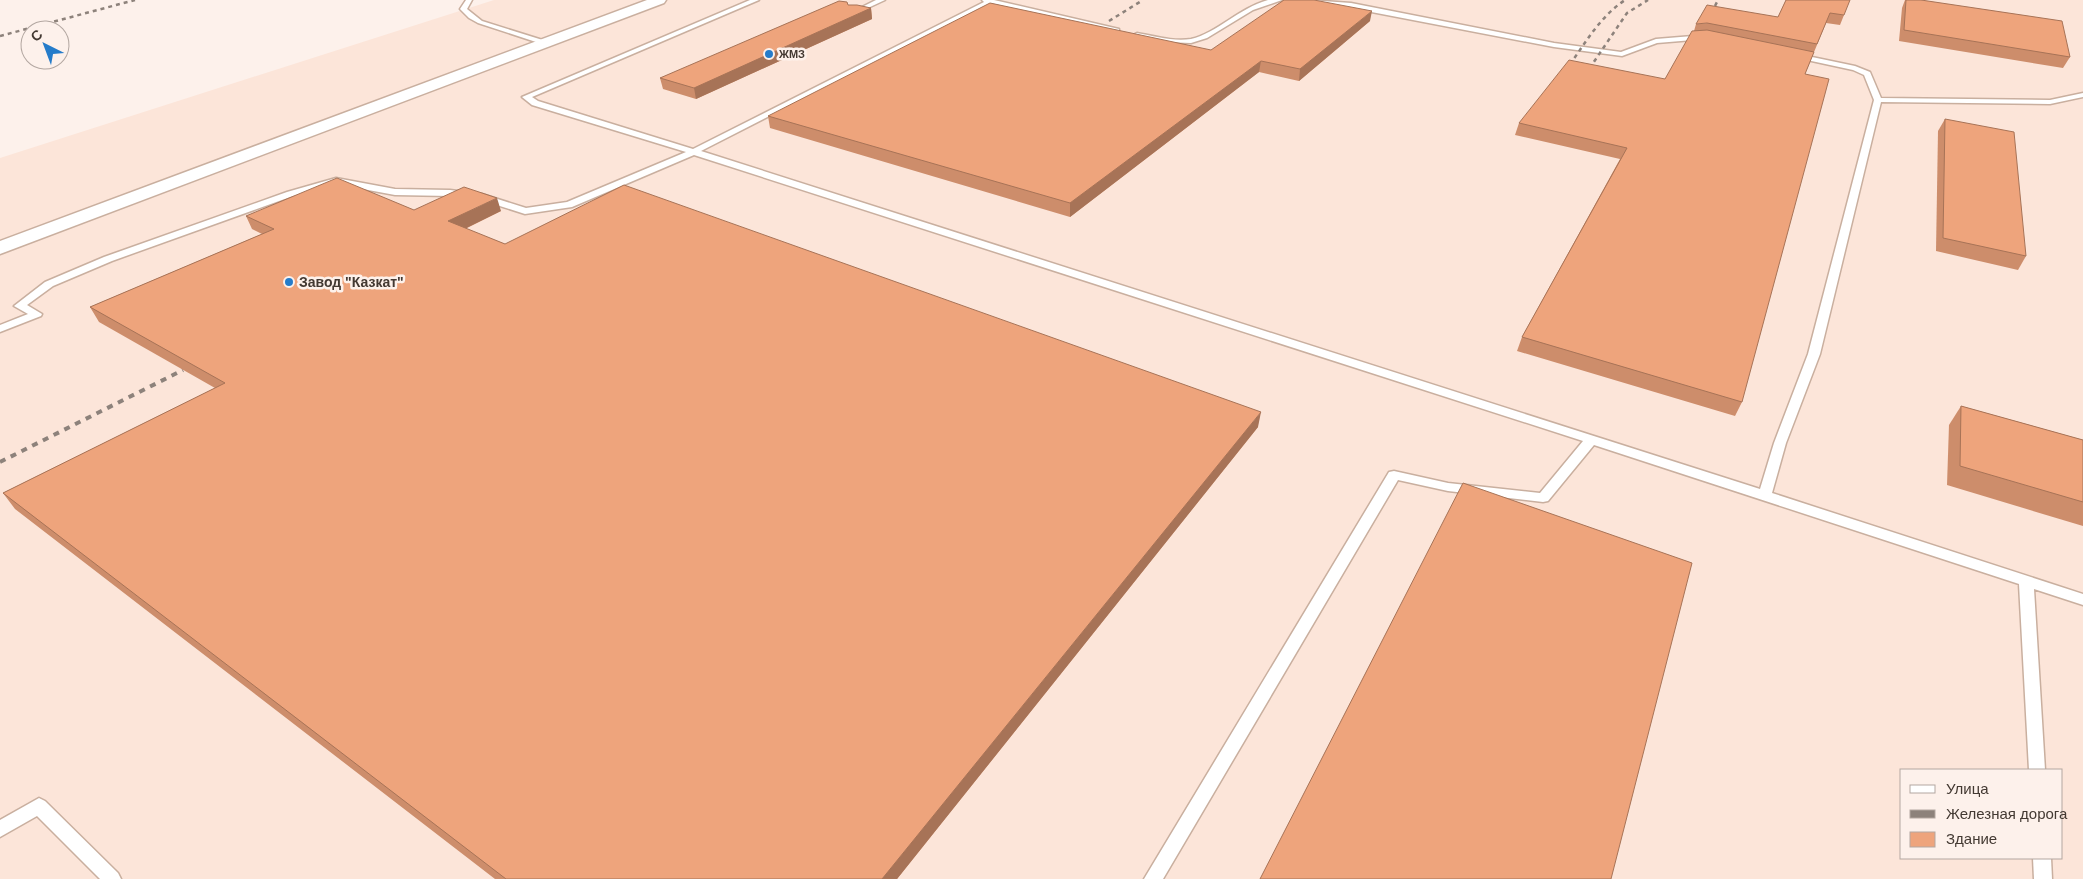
<svg xmlns="http://www.w3.org/2000/svg" width="2083" height="879" viewBox="0 0 2083 879" font-family="Helvetica,sans-serif">
<style>
.industrial{fill:#fce5d9;fill-rule:evenodd}
.lines{fill:none;stroke-linecap:round;stroke-linejoin:round}
.service-casing{stroke:#c9af9f;stroke-width:3}
.minor-casing{stroke:#c9af9f;stroke-width:3}
.service{fill:#fff;fill-rule:evenodd}
.minor{fill:#fff;fill-rule:evenodd}
.rail-far1{stroke:#8d827b;stroke-width:2.5;stroke-dasharray:4 4;stroke-linecap:butt}
.rail{stroke:#8d827b;stroke-width:4;stroke-dasharray:6 6;stroke-linecap:butt}
.wall{fill:#cd8d6b}
.shaded-wall{fill:#a77357}
.building{fill:#eea47c;stroke:#a77357}
.poi-dot{fill:#257cca;stroke:#fdf1eb;stroke-width:2}
.labels{text-anchor:middle;stroke-width:5;stroke-linejoin:round;paint-order:stroke}
.far-poi-label{font-size:11px;font-weight:bold;fill:#433932;stroke:#fdf1eb;text-anchor:start}
.poi-label{font-size:14px;font-weight:bold;fill:#433932;stroke:#fdf1eb;text-anchor:start}
</style>
<rect width="100%" height="100%" fill="#fdf1eb"/>
<path class="industrial" d="M494,0H2083V879H0V158ZM1902,770H2062V858H1902Z"/>
<g class="lines">
<g class="service-casing">
<g id="service">
<polygon points="466,0 472,0 467,9 482,21 549,42 542,44 478,23 469,18 460,9"/>
<polygon points="750,0 759,0 532,97 538,101 693,149 984,2 982,0 994,0 1119,29 1119,31 1117,32 991,3 701,151 1760,489 1774,443 1808,354 1874,100 1864,75 1853,70 1793,57 1793,53 1855,66 1870,72 1881,98 2050,100 2083,93 2083,97 2050,104 1881,102 1820,354 1786,443 1772,493 2083,594 2083,605 2034,589 2045,770 2029,770 2019,584 1594,445 1548,501 1543,502 1448,491 1398,480 1163,879 1144,879 1389,472 1394,471 1448,483 1540,493 1583,441 694,155 572,207 525,214 481,200 450,196 395,195 336,184 293,196 112,261 53,286 27,305 42,314 41,316 0,332 0,325 28,314 14,306 45,282 104,257 287,192 336,178 395,189 450,190 482,194 526,208 567,202 686,152 532,105 522,97"/>
<polygon points="876,0 885,0 855,14 850,13"/>
<path d="M1268,0H1282L1253,10L1207,38L1191,43L1164,42L1133,35L1137,33C1154,36 1174,42 1191,39C1217,33 1239,8 1268,0Z"/>
<polygon points="1309,0 1351,3 1554,43 1621,52 1656,39 1705,35 1709,37 1705,39 1657,43 1622,56 1554,47"/>
<polygon points="39,798 45,801 118,873 121,879 100,879 37,816 0,837 0,820"/>
<polygon points="2033,858 2051,858 2052,879 2034,879"/>
</g>
</g>
<g class="minor-casing">
<polygon id="minor" points="647,0 666,0 664,3 0,254 0,241"/>
</g>
<use href="#service" class="service"/>
<use href="#minor" class="minor"/>
<g class="rail-far1">
<polyline points="1715,6 1718,0"/>
<polyline points="1109,21 1143,0"/>
<polyline points="0,36 135,0"/>
<path d="M1565,71C1584,46 1598,18 1625,0"/>
<polyline points="1585,75 1627,13 1648,0"/>
</g>
<polyline class="rail" points="0,462 183,370"/>
</g>
<g class="wall">
<polygon points="1786,0 1844,15 1840,25 1826,23 1805,74 1742,402 1735,416 1517,351 1522,337 1620,159 1515,135 1519,123 1665,79 1694,31 1696,24 1778,17"/>
<polygon points="1905,0 1921,0 2070,57 2063,68 1899,41 1902,8"/>
<polygon points="848,5 871,8 872,19 696,99 663,89 660,78"/>
<polygon points="1370,21 1299,81 1259,72 1070,217 770,128 768,116 1211,50"/>
<polygon points="1945,119 2026,256 2018,270 1936,251 1938,131"/>
<polygon points="414,210 501,211 465,229 505,244 1258,427 897,879 495,879 15,509 3,493 215,388 99,322 90,307 262,234 252,229 246,216"/>
<polygon points="1961,406 2083,440 2083,526 1947,485 1949,425"/>
</g>
<g class="shaded-wall">
<polygon points="871,8 872,19 696,99 694,88"/>
<polygon points="1372,11 1370,21 1299,81 1300,69"/>
<polygon points="1261,61 1259,72 1070,217 1070,203"/>
<polygon points="497,198 501,211 452,235 448,221"/>
<polygon points="1261,412 1258,427 897,879 882,879"/>
</g>
<g class="building">
<polygon points="1284,0 1314,0 1372,11 1300,69 1261,61 1070,203 768,116 990,3 1211,50"/>
<polygon points="1786,0 1850,0 1844,15 1830,13 1817,44 1707,23 1696,24 1707,5 1778,17"/>
<polygon points="1906,0 1921,0 2062,21 2070,57 1904,30"/>
<polygon points="839,1 847,2 848,5 857,5 871,8 694,88 660,78"/>
<polygon points="1707,30 1814,52 1805,74 1829,79 1742,402 1522,337 1627,148 1519,123 1569,60 1665,79 1692,31"/>
<polygon points="1945,119 2014,132 2026,256 1943,238"/>
<polygon points="337,178 414,210 464,187 497,198 448,221 505,244 624,185 1261,412 882,879 506,879 3,493 225,383 90,307 274,229 246,216"/>
<polygon points="1961,406 2083,440 2083,502 1960,466"/>
<polygon points="1463,483 1692,563 1611,879 1260,879"/>
</g>
<g class="poi-dot">
<circle cx="769" cy="54" r="5"/>
<circle cx="289" cy="282" r="5"/>
</g>
<g class="labels">
<g class="far-poi-label">
<text x="779" y="58">ЖМЗ</text>
</g>
<g class="poi-label">
<text x="299" y="287">Завод "Казкат"</text>
</g>
</g>
<rect x="1900" y="769" width="162" height="90" fill="#fdf1eb" stroke="#b3a7a1"/>
<rect x="1910" y="785" width="25" height="8" fill="#ffffff" stroke="#b3a7a1"/>
<text x="1946" y="794" font-size="15" fill="#433932">Улица</text>
<rect x="1910" y="810" width="25" height="8" fill="#8d827b" stroke="#b3a7a1"/>
<text x="1946" y="819" font-size="15" fill="#433932">Железная дорога</text>
<rect x="1910" y="832" width="25" height="15" fill="#eea47c" stroke="#b3a7a1"/>
<text x="1946" y="844" font-size="15" fill="#433932">Здание</text>
<g transform="translate(45 45) rotate(318)"><circle r="24" fill="#fdf1eb" stroke="#b3a7a1"/>
<path d="M0-4L9 19L0 12L-9 19Z" fill="#257cca"/>
<text y="-8" font-size="14" font-weight="bold" text-anchor="middle" fill="#433932">С</text>
</g>
</svg>
